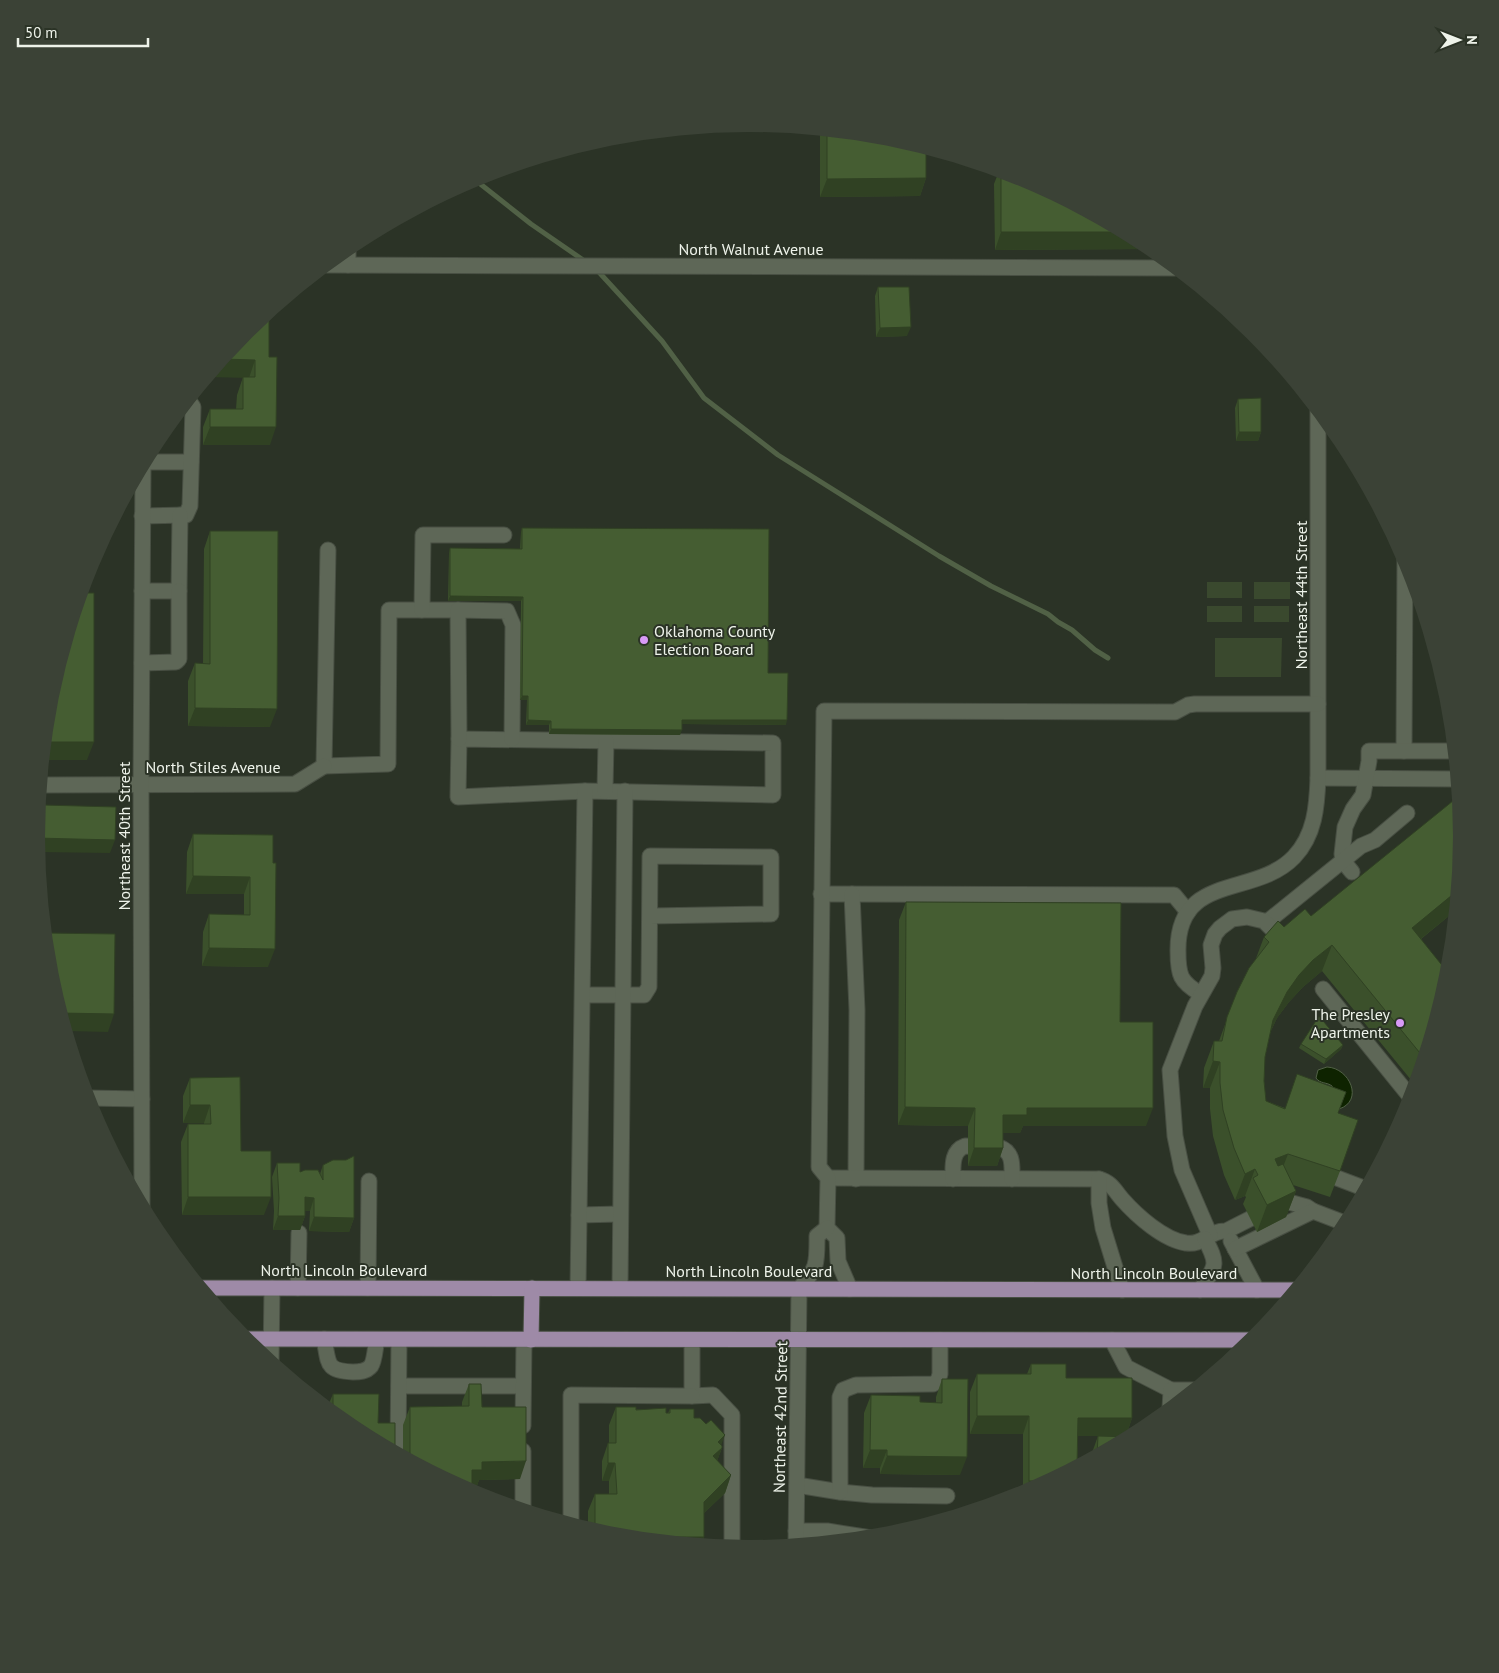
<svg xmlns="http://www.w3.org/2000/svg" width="1499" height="1673" viewBox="0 0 1499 1673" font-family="'PT Sans',sans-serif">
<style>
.green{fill:#3a492e}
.water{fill:#0e2300;stroke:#516146}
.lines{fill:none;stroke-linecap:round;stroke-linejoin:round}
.stream{stroke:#516146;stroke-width:5}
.minor-casing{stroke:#484f43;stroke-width:17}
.major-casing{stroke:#484f43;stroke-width:17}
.minor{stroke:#5e6757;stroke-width:15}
.major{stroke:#9e8aa7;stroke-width:15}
.wall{fill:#3b502b}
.shaded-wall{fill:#304123}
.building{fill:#455d32;stroke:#304123}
.poi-dot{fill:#d99af7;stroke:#2b3326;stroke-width:2}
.labels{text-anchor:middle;stroke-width:4;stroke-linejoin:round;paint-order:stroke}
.street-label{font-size:16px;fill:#eef3ea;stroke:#2b3326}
.poi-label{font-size:16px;fill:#eef3ea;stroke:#2b3326;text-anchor:start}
</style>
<rect width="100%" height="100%" fill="#2b3326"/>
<g class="green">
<rect x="1207" y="582" width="35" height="16"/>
<rect x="1254" y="582" width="36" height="17"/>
<rect x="1207" y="606" width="35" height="16"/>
<rect x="1254" y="606" width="35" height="16"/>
<polygon points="1215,638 1282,638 1281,677 1215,677"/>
</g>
<path class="water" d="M1327,1067C1350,1068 1364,1101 1339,1109L1332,1086C1327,1082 1320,1084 1316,1078L1318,1070Z"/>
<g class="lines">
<g class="stream">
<polyline points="474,179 531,224 586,262"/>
<polyline points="597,270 662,341 704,398 778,455 939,556 991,586 1048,614 1058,622 1072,630 1095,650 1108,658"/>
</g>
<g class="minor-casing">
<g id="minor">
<polyline points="348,248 348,265"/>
<polyline points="327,265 1175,268"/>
<polyline points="145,462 191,462"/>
<polyline points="142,516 186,515 190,506 193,407 189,401"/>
<polyline points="328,550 324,766 388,764 389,610 458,610"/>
<polyline points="142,591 179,591 180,515"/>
<polyline points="422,610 423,535 504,535"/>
<polyline points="142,663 176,662 179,659 179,591"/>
<polygon points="459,739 773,743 773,795 585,791 458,797"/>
<polyline points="459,739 458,610 507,611 513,625 512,739"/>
<polyline points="1404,751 1405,558"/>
<polyline points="1318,778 1457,779"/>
<polyline points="41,785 295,784 324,766"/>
<polyline points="605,791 606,741"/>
<polyline points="1352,872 1343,861 1342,854 1345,827 1353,809 1363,795 1369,761 1369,751 1454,751"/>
<polyline points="821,894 1174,895 1188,912"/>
<polyline points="852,894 857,1010 856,1179"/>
<polyline points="1267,922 1361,846 1375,840 1407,813"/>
<polyline points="1323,989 1412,1099"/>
<path d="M1201,994C1180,982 1178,975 1178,951C1177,872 1255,898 1294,857C1315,835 1317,806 1318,778V411"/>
<polyline points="583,995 644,995 649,987 650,856 771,857 771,914 650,916"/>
<polyline points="87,1098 142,1099"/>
<path d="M828,1178L1099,1179C1111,1182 1115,1191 1122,1199C1137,1216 1164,1240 1186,1243C1202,1246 1210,1230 1226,1231L1285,1201L1307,1207L1313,1211"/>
<polyline points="1337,1178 1366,1189"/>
<path d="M953,1179C953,1167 951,1151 965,1146L999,1147C1014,1152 1012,1166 1012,1179"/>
<polyline points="1099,1179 1099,1203 1103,1228 1122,1290"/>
<polyline points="142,1207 141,785 143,466"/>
<polyline points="579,1215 620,1214"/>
<polyline points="1210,1235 1182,1170 1175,1136 1170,1070 1195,1006 1212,976 1213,968 1211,945 1215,934 1220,928 1232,919 1247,917 1264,921 1276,933"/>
<polyline points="1231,1241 1257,1290"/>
<polyline points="1235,1249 1313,1211 1347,1224"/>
<polyline points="298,1288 299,1233"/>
<polyline points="368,1288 369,1181"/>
<polyline points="578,1288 585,791"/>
<polyline points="620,1288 625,791"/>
<polyline points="850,1289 838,1261 837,1238 827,1228 828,1178 819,1167 824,711 1175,712 1188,705 1195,704 1318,704"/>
<path d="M1200,1290C1216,1266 1219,1265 1205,1239"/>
<path d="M324,1339C329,1363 325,1371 353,1372C359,1372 366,1372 371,1366C375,1360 375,1347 377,1340"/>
<polyline points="692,1340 692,1396 713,1395 732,1415 732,1548"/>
<polyline points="1112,1340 1126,1367 1171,1390 1170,1409"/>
<polyline points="271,1362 272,1288"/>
<polyline points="399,1386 523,1386"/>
<polyline points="1171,1390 1194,1390"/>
<polyline points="523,1426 524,1340"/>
<polyline points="398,1453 399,1340"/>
<polyline points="797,1485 840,1492 872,1495 947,1496"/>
<polyline points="840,1492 840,1397 843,1390 856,1385 933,1384 938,1381 940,1374 940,1340"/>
<polyline points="523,1509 523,1451"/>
<polyline points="571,1524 571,1395 692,1396"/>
<polyline points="796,1531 827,1531 871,1538"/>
<path d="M796,1545L799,1289C818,1268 817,1263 817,1236L827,1228"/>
</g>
</g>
<g class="major-casing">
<g id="major">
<polyline points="202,1288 1295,1290"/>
<polyline points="244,1339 1255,1340"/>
<polyline points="531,1340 532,1288"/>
</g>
</g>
<use href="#minor" class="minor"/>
<use href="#major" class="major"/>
</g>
<g class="wall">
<polygon points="820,130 889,137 926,178 920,196 820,197"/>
<polygon points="999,171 1023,178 1146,244 1153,249 995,250 994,184"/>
<polygon points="878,287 907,336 876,337 875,296"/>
<polygon points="245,332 269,357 270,445 203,445 203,427 210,409 236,409 237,395 243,377 208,377"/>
<polygon points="1238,399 1261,432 1258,441 1236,441 1235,408"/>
<polygon points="522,528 768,673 786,725 682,724 680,735 549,734 549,725 526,725 527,700 520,700 521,601 448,601 449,553 450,548 520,549 521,532"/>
<polygon points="210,531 270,727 188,726 188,681 195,663 203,664 204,549"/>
<polygon points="43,805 110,853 36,836 38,817"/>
<polygon points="193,834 273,835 268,967 202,966 203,932 209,914 244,915 244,894 186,894 187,852"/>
<polygon points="906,902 1120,1022 1146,1126 1023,1126 1020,1133 1003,1133 1003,1148 997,1166 968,1166 968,1126 898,1125 899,920"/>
<polygon points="1455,911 1421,939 1449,976 1416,1086 1322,971 1303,987 1289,1002 1277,1018 1270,1033 1265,1057 1264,1081 1266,1101 1285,1108 1338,1113 1340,1171 1330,1197 1293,1185 1296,1191 1286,1217 1257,1232 1243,1204 1246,1197 1245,1196 1235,1200 1224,1175 1213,1136 1210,1109 1210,1088 1203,1088 1204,1068 1214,1041 1219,1041 1237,992 1255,961 1264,937 1284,927 1311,916"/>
<polygon points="1301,1044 1343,1045 1341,1049 1324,1064 1299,1048"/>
<polygon points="240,1077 241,1151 264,1215 182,1215 181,1142 188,1124 204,1124 204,1123 183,1123 183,1096 190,1078"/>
<polygon points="277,1163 300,1172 320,1174 323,1165 354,1218 349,1232 309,1231 310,1211 305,1211 305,1216 300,1230 273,1230 274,1211 272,1177"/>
<polygon points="1031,1364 1066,1378 1132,1418 1126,1436 1078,1436 1077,1466 1023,1495 1023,1434 970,1434 970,1392 977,1374 1027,1374"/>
<polygon points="942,1379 960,1475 880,1474 880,1468 863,1468 864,1413 871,1395 920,1402 936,1403 936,1397"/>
<polygon points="469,1384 482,1407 520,1479 479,1480 476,1488 471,1488 470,1492 403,1456 403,1425 410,1407 462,1406 462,1402"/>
<polygon points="333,1394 353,1429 327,1408"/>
<polygon points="616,1407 666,1413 668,1413 670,1409 694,1418 721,1445 722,1448 717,1461 731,1475 725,1493 704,1513 704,1537 701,1545 610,1536 588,1529 588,1511 595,1494 609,1494 609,1481 602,1481 602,1461 608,1443 609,1443 609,1425"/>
<polygon points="1098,1436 1132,1437 1092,1458 1093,1450"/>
</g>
<g class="shaded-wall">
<polygon points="926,178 920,196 820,197 827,179"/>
<polygon points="1001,232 1123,232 1146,244 1153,249 995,250"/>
<polygon points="911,327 907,336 876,337 880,328"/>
<polygon points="223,359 255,360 249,378 208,377"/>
<polygon points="210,427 276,427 270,445 203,445"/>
<polygon points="1239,432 1261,432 1258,441 1236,441"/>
<polygon points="450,596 523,597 521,601 448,601"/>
<polygon points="522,696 528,696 527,700 520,700"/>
<polygon points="195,708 277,709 270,727 188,726"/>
<polygon points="528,720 551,721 549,725 526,725"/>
<polygon points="682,720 787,720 786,725 680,724"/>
<polygon points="551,729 682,730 680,735 549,734"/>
<polygon points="46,742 94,742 87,760 44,760"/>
<polygon points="36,838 115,840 110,853 38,852"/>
<polygon points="193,876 250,877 244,894 186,894"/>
<polygon points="1457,891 1455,911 1402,954 1412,928"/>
<polygon points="1332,945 1322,971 1303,987 1289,1002 1277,1018 1264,1046 1273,1020 1287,992 1299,975 1313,960"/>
<polygon points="209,948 275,949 268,967 202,966"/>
<polygon points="61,1013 114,1014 108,1032 67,1031"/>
<polygon points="1343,1045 1341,1049 1324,1064 1326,1059"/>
<polygon points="1213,1061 1220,1062 1210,1088 1203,1088"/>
<polygon points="190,1105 210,1105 204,1123 183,1123"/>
<polygon points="905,1107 975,1108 968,1126 898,1125"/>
<polygon points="1027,1108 1153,1108 1146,1126 1023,1126 1020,1133 997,1133 1003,1115"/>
<polygon points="974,1148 1003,1148 997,1166 968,1166"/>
<polygon points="1288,1154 1278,1180 1275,1159"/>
<polygon points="1255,1169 1245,1196 1235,1200 1245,1174"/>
<polygon points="1296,1191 1286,1217 1257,1232 1267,1205"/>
<polygon points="188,1197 271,1197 264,1215 182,1215"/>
<polygon points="305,1197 314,1198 310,1211 300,1211"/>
<polygon points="278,1216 305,1216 300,1230 273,1230"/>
<polygon points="314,1217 354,1218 349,1232 309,1231"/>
<polygon points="977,1416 1029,1416 1023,1434 970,1434"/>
<polygon points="1078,1418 1132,1418 1126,1436 1071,1436"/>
<polygon points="725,1435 719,1451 722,1448 715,1466 707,1474 718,1442"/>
<polygon points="870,1450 887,1450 880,1468 863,1468"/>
<polygon points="887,1456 967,1457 960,1475 880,1474"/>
<polygon points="526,1461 520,1479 479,1480 476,1488 471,1488 470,1492 456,1484 482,1462"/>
<polygon points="608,1463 615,1463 609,1481 602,1481"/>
<polygon points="731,1475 725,1493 698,1519 704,1502"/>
<polygon points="1029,1481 1049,1481 1024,1495"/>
<polygon points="670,1537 704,1537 701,1545 668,1542"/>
</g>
<g class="building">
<polygon points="827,131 889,137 926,148 926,178 827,179"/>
<polygon points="1001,171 1023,178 1123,232 1001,232"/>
<polygon points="878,287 909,287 911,327 880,328"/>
<polygon points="269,312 269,357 277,357 276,427 210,427 210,409 243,409 243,377 255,377 255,360 223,359 245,332"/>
<polygon points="1261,398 1261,432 1239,432 1238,399"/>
<polygon points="522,528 769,529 768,673 788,673 787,720 682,720 682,730 551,729 551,721 528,720 528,696 522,696 523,597 450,596 450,548 522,549"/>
<polygon points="210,531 278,531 277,709 195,708 195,663 210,664"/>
<polygon points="82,593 94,593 94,742 46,742 50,697"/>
<polygon points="1459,796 1463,837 1457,891 1412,928 1449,974 1424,1058 1332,945 1313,960 1299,975 1287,992 1273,1020 1265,1057 1264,1081 1266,1101 1285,1109 1297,1074 1346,1092 1338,1113 1358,1120 1340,1171 1288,1154 1275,1159 1278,1166 1283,1164 1296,1191 1267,1205 1253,1178 1258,1175 1255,1169 1245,1174 1234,1148 1223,1110 1220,1083 1220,1062 1213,1061 1214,1041 1222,1041 1227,1017 1237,992 1249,968 1269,942 1264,937 1278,921 1284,927 1305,909 1311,916"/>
<polygon points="43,805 116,807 115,840 36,838 38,819 42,819"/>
<polygon points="193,834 273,835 273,863 276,863 275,949 209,948 209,914 250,915 250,877 193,876"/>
<polygon points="906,902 1121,903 1120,1022 1153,1022 1153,1108 1027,1108 1027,1115 1003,1115 1003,1148 974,1148 975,1108 905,1107"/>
<polygon points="46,933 115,934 114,1014 61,1013 50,975"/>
<polygon points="1319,1016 1343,1045 1326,1059 1301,1044"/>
<polygon points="240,1077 241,1151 271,1151 271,1197 188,1197 188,1124 211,1124 210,1105 190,1105 190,1078"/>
<polygon points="354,1156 354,1218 314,1217 314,1198 305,1197 305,1216 278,1216 279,1198 277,1163 300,1163 300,1172 305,1170 318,1170 323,1180 323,1165 333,1160 346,1160"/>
<polygon points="1031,1364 1066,1364 1066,1378 1132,1378 1132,1418 1078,1418 1077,1466 1049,1481 1029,1481 1029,1416 977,1416 977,1374 1031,1374"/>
<polygon points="942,1379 968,1379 967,1457 887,1456 887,1450 870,1450 871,1395 920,1396 920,1402 942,1403"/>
<polygon points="469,1384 481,1384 482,1407 526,1407 526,1461 482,1462 482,1470 472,1470 472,1484 456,1484 410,1460 410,1407 469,1406"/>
<polygon points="333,1394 379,1394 378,1423 395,1423 395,1452 353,1429 333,1413"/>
<polygon points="616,1407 636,1407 636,1410 666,1408 666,1413 670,1413 670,1409 694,1409 694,1418 700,1418 706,1424 711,1420 725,1435 718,1442 722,1446 722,1448 713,1456 731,1475 704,1502 704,1537 670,1537 670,1542 610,1536 590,1530 590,1529 595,1529 595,1494 617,1494 615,1463 608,1463 608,1443 616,1443"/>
<polygon points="1098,1436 1132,1437 1097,1456"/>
</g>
<g class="poi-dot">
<circle cx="644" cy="640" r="5"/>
<circle cx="1400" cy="1023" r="5"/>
</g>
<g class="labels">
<g class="street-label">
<text x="751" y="255">North Walnut Avenue</text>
<text transform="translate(1301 595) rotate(-90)" y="6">Northeast 44th Street</text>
<text x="213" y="773">North Stiles Avenue</text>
<text transform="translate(124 836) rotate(-90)" y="6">Northeast 40th Street</text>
<text x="344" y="1276">North Lincoln Boulevard</text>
<text x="749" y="1277">North Lincoln Boulevard</text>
<text x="1154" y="1279">North Lincoln Boulevard</text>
<text transform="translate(780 1417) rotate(-89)" y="6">Northeast 42nd Street</text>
</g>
<g class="poi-label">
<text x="654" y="637">Oklahoma County<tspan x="654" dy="18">Election Board</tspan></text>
<text x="1390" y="1020" text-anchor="end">The Presley<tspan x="1390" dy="18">Apartments</tspan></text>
</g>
</g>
<path d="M0 0H1499V1673H0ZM45 836a704 704 0 1 1 1408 0a704 704 0 1 1-1408 0Z" fill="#3b4236" fill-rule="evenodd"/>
<g transform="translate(1459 40) rotate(90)" stroke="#2b3326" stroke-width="4" paint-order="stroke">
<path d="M0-4L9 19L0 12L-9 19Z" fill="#eef3ea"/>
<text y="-8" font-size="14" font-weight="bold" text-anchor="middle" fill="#eef3ea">N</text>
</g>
<path d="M18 38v8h130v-8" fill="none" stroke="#eef3ea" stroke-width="2.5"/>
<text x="25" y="38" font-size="15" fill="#eef3ea" stroke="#2b3326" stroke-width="4" paint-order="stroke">50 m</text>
</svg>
